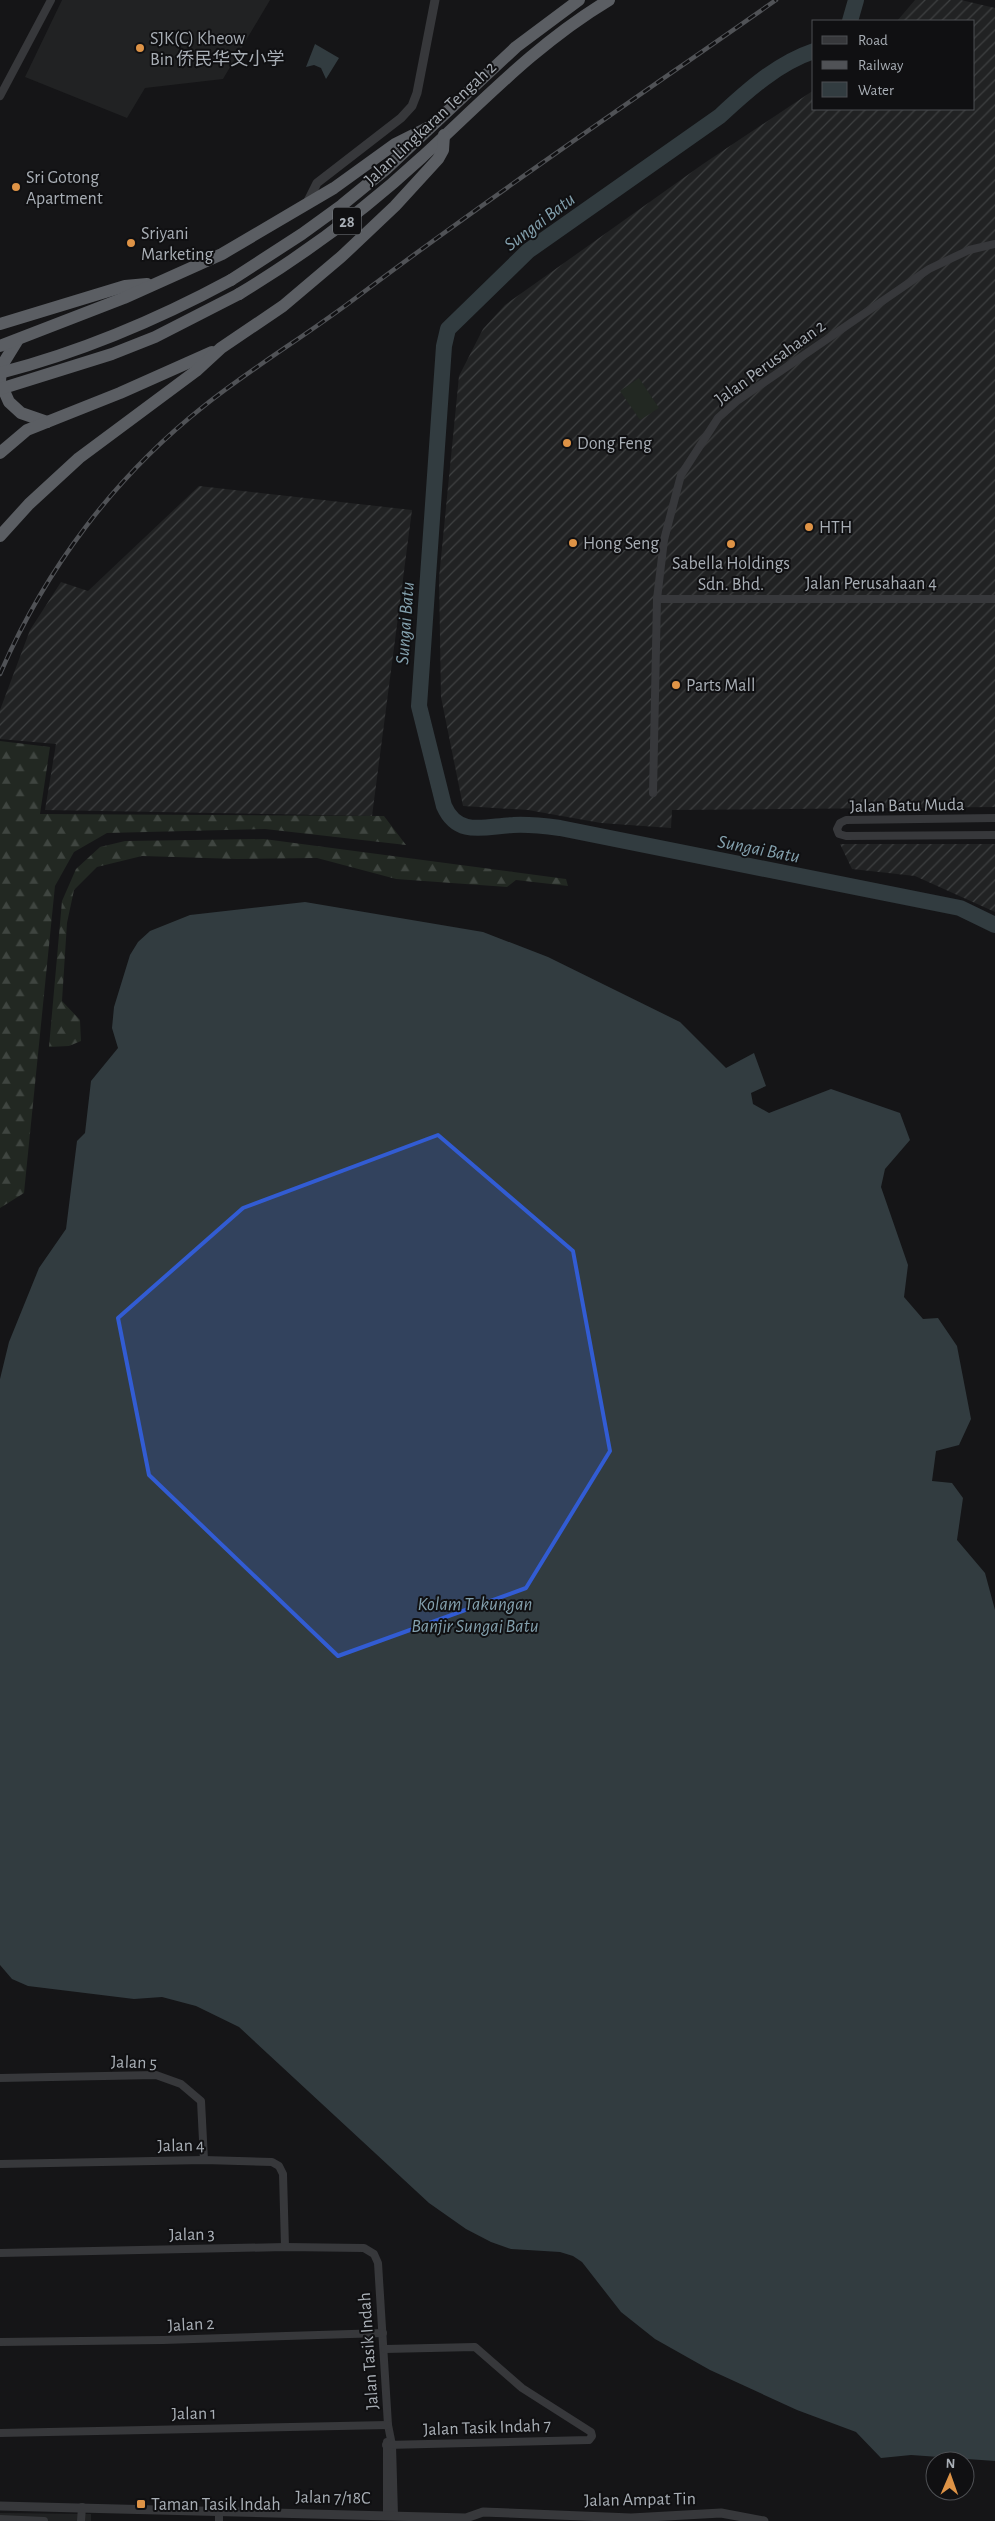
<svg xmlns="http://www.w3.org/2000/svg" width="995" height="2521" viewBox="0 0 995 2521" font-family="'Alegreya Sans','Noto Sans SC',sans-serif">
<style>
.built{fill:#212223}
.industrial{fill:url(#industrial-furrows)}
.forest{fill:url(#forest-firs)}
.park{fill:#222822}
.water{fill:#323c40}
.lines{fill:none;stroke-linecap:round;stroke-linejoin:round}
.river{stroke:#323c40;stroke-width:16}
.minor{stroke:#37383b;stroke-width:8}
.tertiary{stroke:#37383b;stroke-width:9}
.trunk{stroke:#5b5e63;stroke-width:12}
.rail-casing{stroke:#505256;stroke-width:4.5}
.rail{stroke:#101012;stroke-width:2.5;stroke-dasharray:8;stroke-linecap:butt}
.trunk-bridge{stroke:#5b5e63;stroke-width:12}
.marked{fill:#325cd3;fill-opacity:0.2;stroke:#325cd3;stroke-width:4;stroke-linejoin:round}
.poi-dot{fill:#de9346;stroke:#101012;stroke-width:2}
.labels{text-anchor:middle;stroke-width:4;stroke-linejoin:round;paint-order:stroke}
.shield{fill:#101012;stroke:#7a7f84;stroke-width:1}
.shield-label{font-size:16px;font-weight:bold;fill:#a8aeb5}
.poi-label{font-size:18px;fill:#a8aeb5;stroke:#101012;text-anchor:start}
.street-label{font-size:18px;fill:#a8aeb5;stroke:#101012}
.water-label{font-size:19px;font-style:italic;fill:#83a0ad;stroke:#101012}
</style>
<defs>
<pattern id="industrial-furrows" width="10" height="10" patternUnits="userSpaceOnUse" patternTransform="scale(1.25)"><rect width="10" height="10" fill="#212223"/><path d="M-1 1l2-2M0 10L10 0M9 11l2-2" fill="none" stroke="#3e4041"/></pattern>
<pattern id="forest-firs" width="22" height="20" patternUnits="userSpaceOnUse" patternTransform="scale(1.25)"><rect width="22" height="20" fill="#222822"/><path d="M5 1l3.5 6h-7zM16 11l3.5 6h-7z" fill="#3f4540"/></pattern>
</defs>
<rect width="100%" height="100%" fill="#151517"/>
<g class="built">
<polygon points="62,0 270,0 223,79 145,88 127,118 25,77"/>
<polygon points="0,2513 91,2514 91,2521 0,2521"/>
</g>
<g class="industrial">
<polygon points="915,0 961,0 995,8 995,807 672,810 671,828 601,823 528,810 463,806 441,697 439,578 459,376 483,329 505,305 703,164 814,90 814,109 974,109 974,21 897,21"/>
<polygon points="199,486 412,510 372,816 45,810 56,744 0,739 0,710 30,630 61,582 88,591"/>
<polygon points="840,844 995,844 995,912 915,876 852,869"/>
</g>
<g class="forest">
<polygon points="0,741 50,747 40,814 384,816 406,845 265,829 107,833 74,852 55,886 24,1193 0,1208"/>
<polygon points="264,839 566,879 568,886 516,880 507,887 396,879 317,858 237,859 142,856 97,867 74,890 67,923 62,1001 80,1020 81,1041 69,1046 49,1047 62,901 76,869 100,847 125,841"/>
</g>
<polygon class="park" points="639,378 659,408 640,420 620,391"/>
<g class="water">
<polygon points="315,44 339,58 326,79 321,68 314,65 306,67"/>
<polygon points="305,902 483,932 548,957 680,1022 726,1068 754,1053 766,1086 751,1093 753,1104 769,1113 831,1089 900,1113 910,1140 885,1169 881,1187 908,1265 904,1297 923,1319 938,1318 957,1346 971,1419 959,1445 936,1451 932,1481 952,1483 963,1498 957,1540 985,1573 995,1610 995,2461 911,2455 881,2458 856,2432 797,2410 710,2370 655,2339 621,2312 582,2262 573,2256 560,2252 511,2249 491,2242 466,2229 429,2203 239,2027 196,2006 162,1997 134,1999 28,1986 12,1979 0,1965 0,1379 9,1342 39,1268 66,1229 77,1141 85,1133 91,1081 118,1048 112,1028 114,1007 130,955 138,942 150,931 190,915"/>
</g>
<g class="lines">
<g class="river">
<polyline points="850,21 856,0"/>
<path d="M814,51C778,63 748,90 720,116L528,251L448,329L444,346L419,706L444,806C458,838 486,826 513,825C529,824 545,826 560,828L960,908L995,925"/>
</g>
<g class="minor">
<polyline points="0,96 51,0"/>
<polyline points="657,599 995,599"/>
<polyline points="653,793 657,599 664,540 681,475 718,418 737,401 929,269 969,250 995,244"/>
<polyline points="995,818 846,820 840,823 837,829 839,834 846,836 995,835"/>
<polyline points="0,2078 156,2075 181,2084 201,2101 204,2160"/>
<polyline points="0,2164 204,2160 272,2162 279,2166 283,2174 285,2247"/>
<polyline points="0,2253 285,2247 364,2248 374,2254 378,2263 388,2425 392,2445 394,2515"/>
<polyline points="0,2342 163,2340 383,2333"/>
<polyline points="385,2349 475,2347 522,2388 591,2432 592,2436 589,2440 386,2445"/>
<polyline points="0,2433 388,2425"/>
<polyline points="387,2514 387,2442"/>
<polyline points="0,2519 44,2521"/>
<polyline points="81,2521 82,2507"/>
<polyline points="219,2521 219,2511"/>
</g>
<g class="tertiary">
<polyline points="306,205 317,183 401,118 412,106 417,93 435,0"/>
<polyline points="0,2506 466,2518 483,2512 631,2518 721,2513 764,2521"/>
</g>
<g class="trunk">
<polyline points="231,280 302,234 342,205 386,169 516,47 579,0"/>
<path d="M239,294C305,254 365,210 421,158C482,102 537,43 609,0"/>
<polyline points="0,324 125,286 147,284"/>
<polyline points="17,341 1,367 0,382 9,402 21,413 47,422"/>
<polyline points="0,346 124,298 222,254 334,188 395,144 431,126"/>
<polyline points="0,453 27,430 120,393 212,352"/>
<polyline points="0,536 29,504 79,458 196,371 221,348 283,306 341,257 395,206 438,159 443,150 444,135"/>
</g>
<g class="rail-casing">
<path id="rail" d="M0,674C45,570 114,477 204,406C253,367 307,335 357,297C494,194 636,98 776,0"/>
</g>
<use href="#rail" class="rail"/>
<g class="trunk-bridge">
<path d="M0,373C81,352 157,320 231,280"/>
<polyline points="0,389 112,354 155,337 239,294"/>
</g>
</g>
<path class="marked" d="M438,1135L573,1251L610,1451L526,1588L338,1656L149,1475L118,1318L243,1208Z"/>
<g class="poi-dot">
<circle cx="140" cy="48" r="5"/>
<circle cx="16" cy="187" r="5"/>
<circle cx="131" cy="243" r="5"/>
<circle cx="567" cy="443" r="5"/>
<circle cx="809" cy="527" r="5"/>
<circle cx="573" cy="543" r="5"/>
<circle cx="731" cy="544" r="5"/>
<circle cx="676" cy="685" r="5"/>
<rect x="136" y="2499" width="10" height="10" rx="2.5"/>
</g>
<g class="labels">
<rect class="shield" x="333" y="207.5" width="28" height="27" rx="4"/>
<g class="shield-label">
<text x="347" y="227">28</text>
</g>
<g class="poi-label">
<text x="150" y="44">SJK(C) Kheow<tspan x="150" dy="21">Bin 侨民华文小学</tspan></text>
<text x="26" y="183">Sri Gotong<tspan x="26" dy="21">Apartment</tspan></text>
<text x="141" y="239">Sriyani<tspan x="141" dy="21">Marketing</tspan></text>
<text x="577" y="449">Dong Feng</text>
<text x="819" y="533">HTH</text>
<text x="583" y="549">Hong Seng</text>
<text x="731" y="569" text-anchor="middle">Sabella Holdings<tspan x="731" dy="21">Sdn. Bhd.</tspan></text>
<text x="686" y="691">Parts Mall</text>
<text x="151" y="2510">Taman Tasik Indah</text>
</g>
<g class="street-label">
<text transform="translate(430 123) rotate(-43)" y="6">Jalan Lingkaran Tengah 2</text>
<text transform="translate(770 362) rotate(-36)" y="6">Jalan Perusahaan 2</text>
<text x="871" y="589">Jalan Perusahaan 4</text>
<text transform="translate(907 805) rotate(-1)" y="6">Jalan Batu Muda</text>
<text transform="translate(134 2062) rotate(2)" y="6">Jalan 5</text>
<text transform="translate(181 2145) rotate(-1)" y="6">Jalan 4</text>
<text transform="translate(192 2234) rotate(-1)" y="6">Jalan 3</text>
<text transform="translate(191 2324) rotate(-3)" y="6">Jalan 2</text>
<text transform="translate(368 2351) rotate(-94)" y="6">Jalan Tasik Indah</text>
<text transform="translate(194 2413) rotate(-1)" y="6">Jalan 1</text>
<text transform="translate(487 2427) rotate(-2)" y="6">Jalan Tasik Indah 7</text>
<text transform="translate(333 2497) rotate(1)" y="6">Jalan 7/18C</text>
<text transform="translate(640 2499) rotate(-1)" y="6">Jalan Ampat Tin</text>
</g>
<g class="water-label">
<text transform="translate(539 221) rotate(-37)" y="7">Sungai Batu</text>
<text transform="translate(404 623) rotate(-86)" y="7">Sungai Batu</text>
<text transform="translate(759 848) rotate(11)" y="7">Sungai Batu</text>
<text x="475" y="1610">Kolam Takungan<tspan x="475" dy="22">Banjir Sungai Batu</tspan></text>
</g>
</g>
<rect x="812" y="20" width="162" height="90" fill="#101012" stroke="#4d4f53"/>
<rect x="822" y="36" width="25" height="8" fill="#37383b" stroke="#4d4f53"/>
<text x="858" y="45" font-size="15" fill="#a8aeb5">Road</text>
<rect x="822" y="61" width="25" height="8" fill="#505256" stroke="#4d4f53"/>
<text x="858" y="70" font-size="15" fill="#a8aeb5">Railway</text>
<rect x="822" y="82" width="25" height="15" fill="#323c40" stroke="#4d4f53"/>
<text x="858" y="95" font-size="15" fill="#a8aeb5">Water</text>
<g transform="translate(950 2476) rotate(2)"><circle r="24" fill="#101012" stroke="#4d4f53"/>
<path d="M0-4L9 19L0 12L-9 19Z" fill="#de9346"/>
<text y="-8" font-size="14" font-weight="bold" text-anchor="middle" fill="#a8aeb5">N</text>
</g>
</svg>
